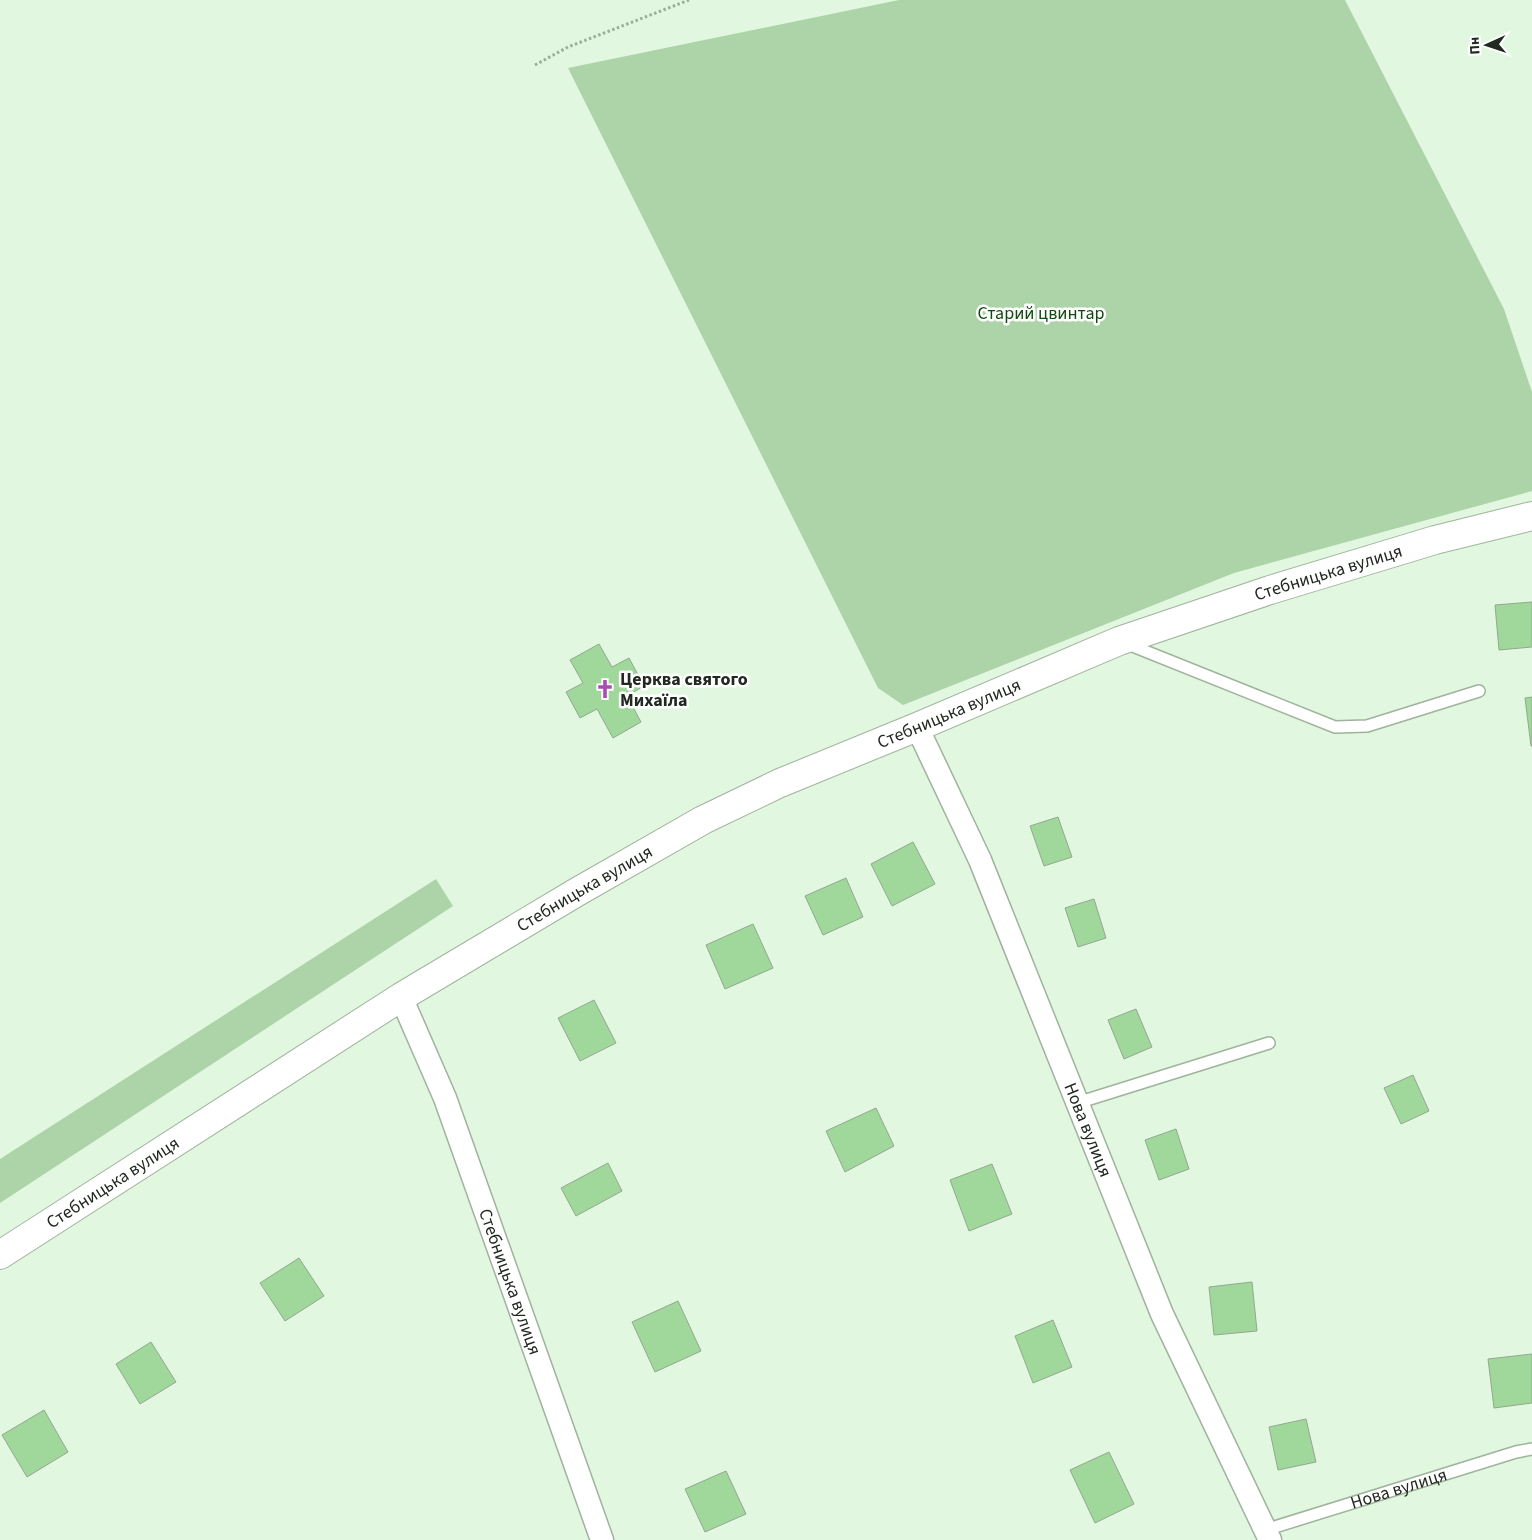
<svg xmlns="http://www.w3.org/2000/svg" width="1532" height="1540" viewBox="0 0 1532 1540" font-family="'Source Sans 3',sans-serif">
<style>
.green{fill:#add4a8}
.building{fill:#9fd89a;stroke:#94a791}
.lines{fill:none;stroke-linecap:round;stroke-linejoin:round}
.service-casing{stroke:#9fb39d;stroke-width:14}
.minor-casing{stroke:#9fb39d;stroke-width:25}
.tertiary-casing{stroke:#9fb39d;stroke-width:30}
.path{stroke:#9cad9a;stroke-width:3;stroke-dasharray:2.5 2.5;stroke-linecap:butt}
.service{stroke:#fff;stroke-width:11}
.minor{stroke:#fff;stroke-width:22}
.tertiary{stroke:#fff;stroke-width:28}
.labels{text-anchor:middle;stroke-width:5;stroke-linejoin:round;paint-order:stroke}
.park-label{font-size:18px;fill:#124b0f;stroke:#fff}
.street-label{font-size:18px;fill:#222921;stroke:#fff}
.poi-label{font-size:18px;font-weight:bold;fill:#222921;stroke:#fff;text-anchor:start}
</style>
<rect width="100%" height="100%" fill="#e1f7df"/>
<g class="green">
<polygon points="899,0 1345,0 1504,309 1532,392 1532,491 1234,573 903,705 878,688 568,68"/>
<polygon points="436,879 453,906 0,1203 0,1159"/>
</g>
<g class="building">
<polygon points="1532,602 1532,647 1499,650 1495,605"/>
<polygon points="599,644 612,667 629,658 644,686 627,696 641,722 613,738 597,709 580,718 566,692 583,683 570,660"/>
<polygon points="1532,697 1532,746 1531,746 1525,698"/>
<polygon points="1058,817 1072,857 1044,866 1030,826"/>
<polygon points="913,842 935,884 892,906 871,864"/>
<polygon points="846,878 863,917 823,935 805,896"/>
<polygon points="1094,899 1106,938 1078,947 1065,908"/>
<polygon points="753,924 773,968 725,989 706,945"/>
<polygon points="594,1000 616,1043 580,1061 558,1018"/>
<polygon points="1136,1009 1152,1047 1124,1059 1108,1020"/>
<polygon points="1413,1075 1429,1111 1401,1124 1384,1088"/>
<polygon points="876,1108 894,1146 845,1172 826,1131"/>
<polygon points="1176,1129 1189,1169 1159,1180 1145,1140"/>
<polygon points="608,1163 622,1191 576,1216 561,1188"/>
<polygon points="992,1164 1012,1214 969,1231 950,1180"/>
<polygon points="299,1258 324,1296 285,1321 260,1283"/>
<polygon points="1252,1282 1257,1331 1214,1335 1209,1287"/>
<polygon points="678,1301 701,1351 655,1372 632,1322"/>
<polygon points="1053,1320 1072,1367 1033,1383 1015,1336"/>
<polygon points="151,1342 176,1382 140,1404 116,1364"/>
<polygon points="1532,1354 1532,1403 1494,1408 1488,1359"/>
<polygon points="44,1410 68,1452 27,1477 2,1435"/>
<polygon points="1306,1419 1316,1462 1278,1470 1269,1427"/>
<polygon points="1109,1452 1134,1504 1095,1523 1070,1470"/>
<polygon points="726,1471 746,1514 705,1532 685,1489"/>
</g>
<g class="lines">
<g class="service-casing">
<g id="service">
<polyline points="1125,643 1335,727 1367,726 1479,691"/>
<polyline points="1077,1103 1269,1043"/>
<path id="s1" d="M1265,1530L1516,1452L1532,1449"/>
</g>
</g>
<g class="minor-casing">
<g id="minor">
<path id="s2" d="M917,727L980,860L1162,1314L1270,1540"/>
<path id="s3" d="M401,997L445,1098L602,1540"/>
</g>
</g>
<g class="tertiary-casing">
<g id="tertiary">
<path id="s4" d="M0,1255L401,997L577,892L703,820L780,783L917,727L1119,641L1270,590L1435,540L1532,516"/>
</g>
</g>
<polyline class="path" points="535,65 568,47 689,0"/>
<use href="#service" class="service"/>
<use href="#minor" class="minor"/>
<use href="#tertiary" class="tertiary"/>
</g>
<defs>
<g id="church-bare" transform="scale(1.5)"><path d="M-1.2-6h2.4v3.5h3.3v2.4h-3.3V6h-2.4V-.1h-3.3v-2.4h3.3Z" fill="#a84bb5" stroke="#fff" stroke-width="2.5" paint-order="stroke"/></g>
</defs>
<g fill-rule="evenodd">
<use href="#church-bare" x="605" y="689"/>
</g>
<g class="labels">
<g class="park-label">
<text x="1041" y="319">Старий цвинтар</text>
</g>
<g class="street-label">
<text dy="6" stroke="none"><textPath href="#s4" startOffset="1500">Стебницька вулиця</textPath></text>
<text dy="6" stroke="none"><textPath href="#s4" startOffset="1095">Стебницька вулиця</textPath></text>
<text dy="6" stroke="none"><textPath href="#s4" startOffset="690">Стебницька вулиця</textPath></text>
<text dy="6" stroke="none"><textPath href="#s2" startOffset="438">Нова вулиця</textPath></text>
<text dy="6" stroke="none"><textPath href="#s4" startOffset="134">Стебницька вулиця</textPath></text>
<text dy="6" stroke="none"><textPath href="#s3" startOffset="305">Стебницька вулиця</textPath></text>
<text dy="6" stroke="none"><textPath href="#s1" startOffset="140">Нова вулиця</textPath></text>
</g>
<g class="poi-label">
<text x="620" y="685">Церква святого<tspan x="620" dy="21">Михаїла</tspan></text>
</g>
</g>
<g transform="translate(1487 45) rotate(267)" stroke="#ffffff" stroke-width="4" paint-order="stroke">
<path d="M0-4L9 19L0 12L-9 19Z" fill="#222921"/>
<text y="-8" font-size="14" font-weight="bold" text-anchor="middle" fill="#222921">Пн</text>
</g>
</svg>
